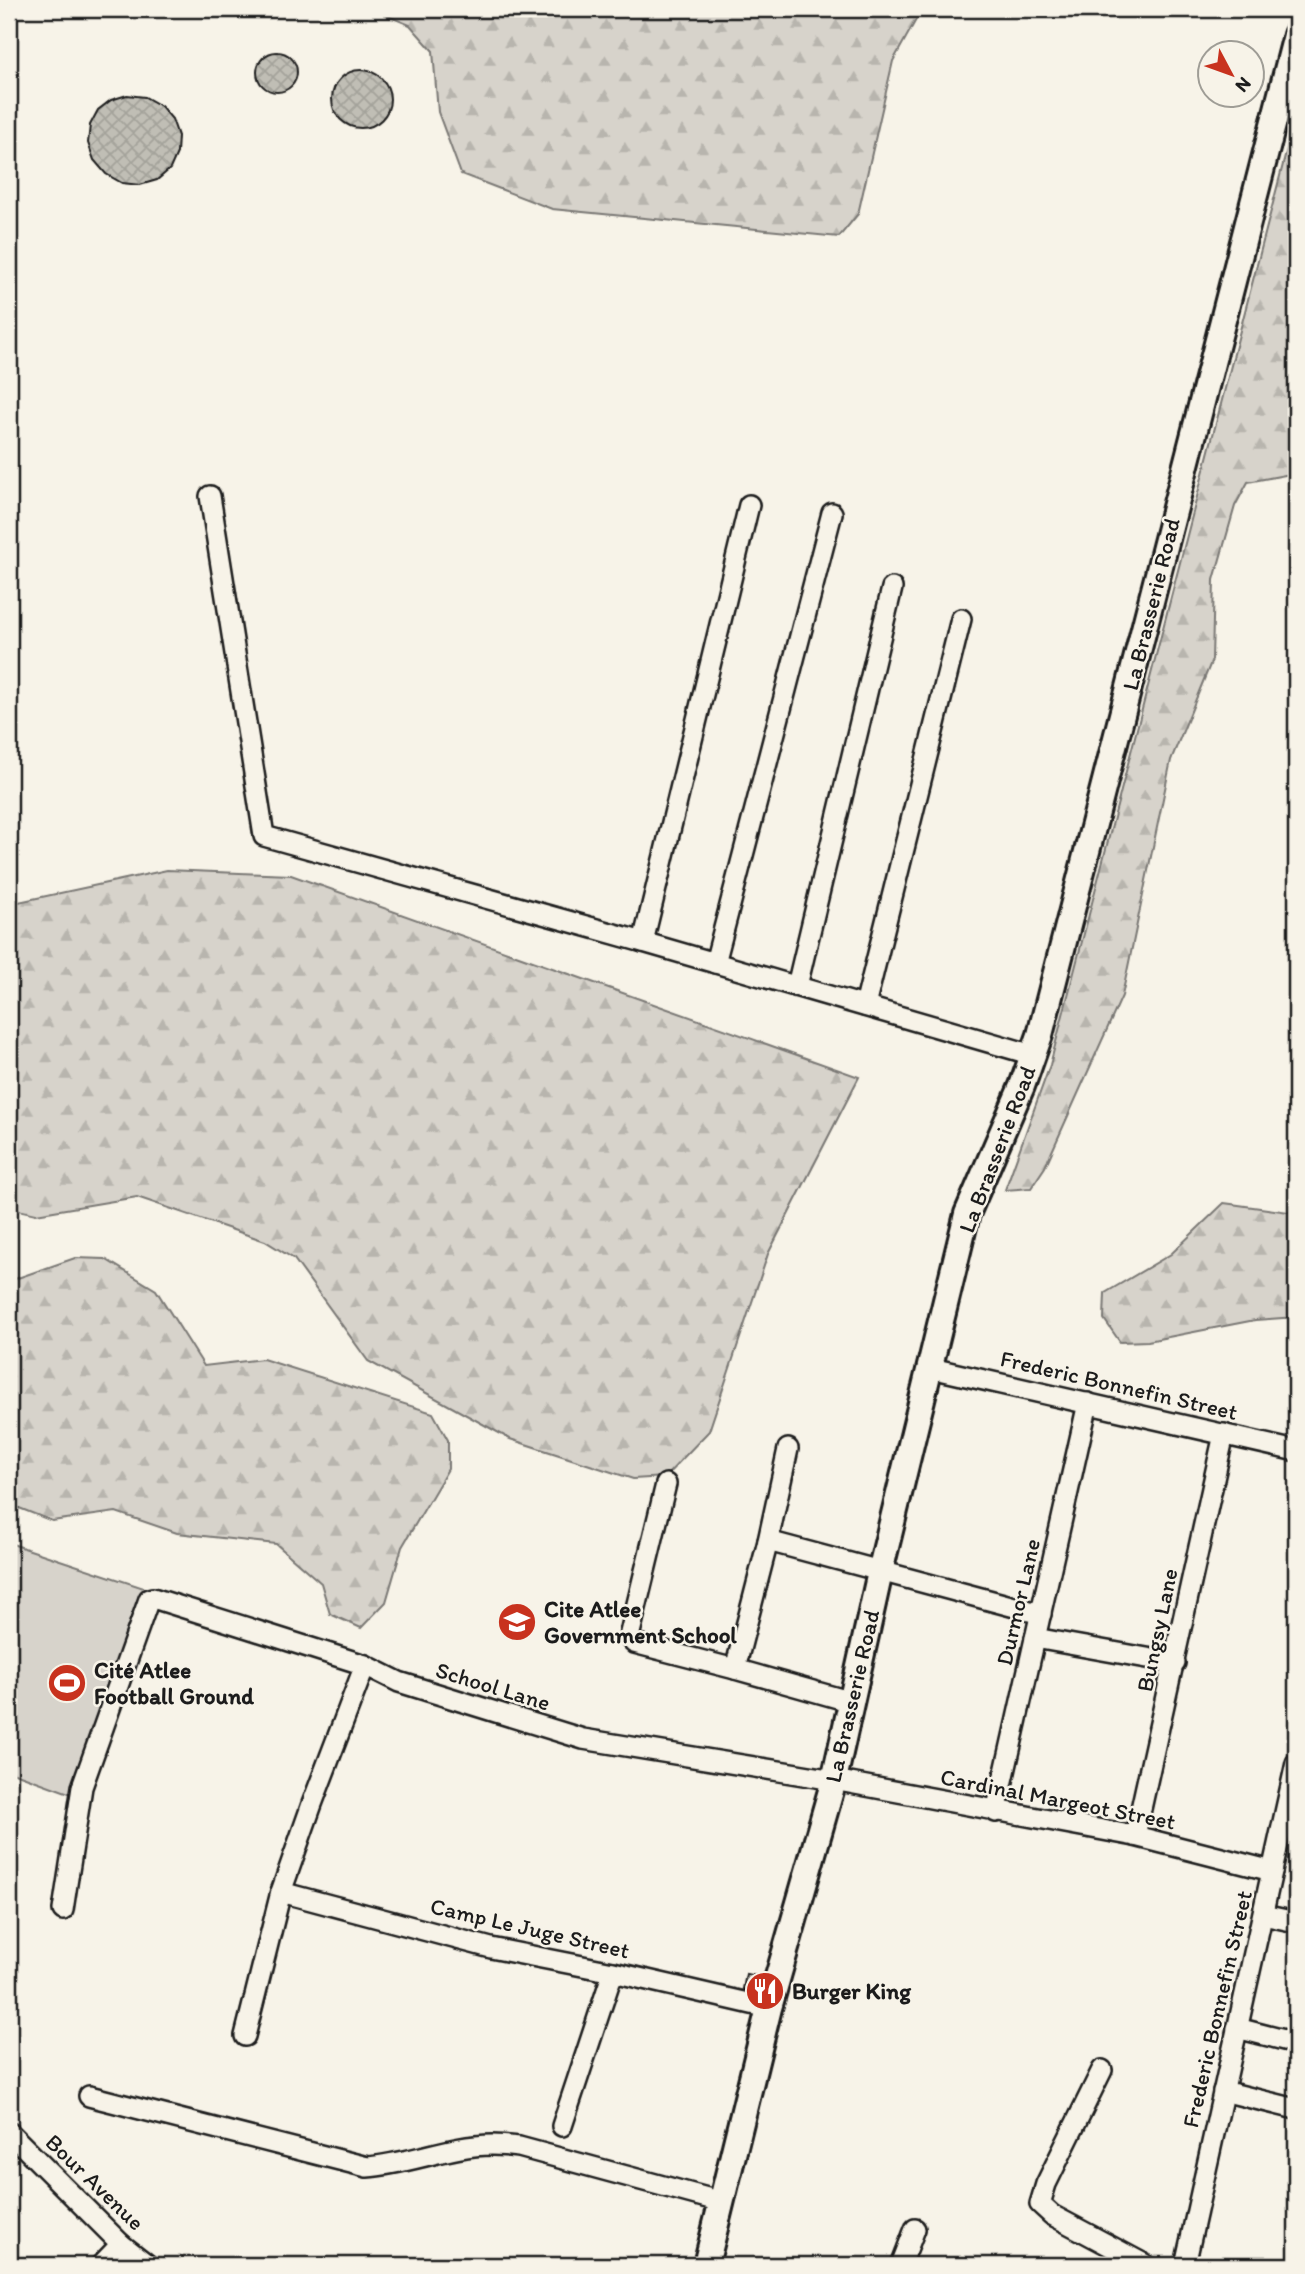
<svg xmlns="http://www.w3.org/2000/svg" width="1305" height="2274" viewBox="0 0 1305 2274" font-family="Itim,sans-serif">
<style>
.forest{fill:url(#forest-firs);stroke:#7a7874;stroke-width:2}
.pitch{fill:#d7d3cb;stroke:#7a7874;stroke-width:2}
.building{fill:url(#building-cross-hatch);stroke:#1c1c1c;stroke-width:2}
.lines{fill:none;stroke-linecap:round;stroke-linejoin:round}
.minor-casing{stroke:#1c1c1c;stroke-width:24}
.major-casing{stroke:#1c1c1c;stroke-width:30}
.minor{stroke:#f7f3e8;stroke-width:19}
.major{stroke:#f7f3e8;stroke-width:24}
.labels{text-anchor:middle;stroke-width:5;stroke-linejoin:round;paint-order:stroke}
.street-label{font-size:23px;fill:#1c1c1c;stroke:#f7f3e8}
.poi-label{font-size:23px;font-weight:bold;fill:#1c1c1c;stroke:#f7f3e8;text-anchor:start}
</style>
<defs>
<pattern id="forest-firs" width="22" height="20" patternUnits="userSpaceOnUse" patternTransform="scale(1.75)"><rect width="22" height="20" fill="#d7d3cb"/><path d="M5 1l3.5 6h-7zM16 11l3.5 6h-7z" fill="#b8b5ae"/></pattern>
<pattern id="building-cross-hatch" width="8" height="8" patternUnits="userSpaceOnUse" patternTransform="scale(1.75)"><rect width="8" height="8" fill="#c0beb5"/><path d="M0 0l8 8M0 8l8-8" fill="none" stroke="#a4a39b"/></pattern>
</defs>
<rect width="100%" height="100%" fill="#f7f3e8"/>
<filter id="ink" filterUnits="userSpaceOnUse"><feTurbulence type="fractalNoise" baseFrequency=".0143" numOctaves="2"/><feDisplacementMap in="SourceGraphic" scale="14" xChannelSelector="R" yChannelSelector="G"/><feConvolveMatrix kernelMatrix="1 2 1 2 8 2 1 2 1" color-interpolation-filters="sRGB"/></filter>
<g filter="url(#ink)">
<g class="forest">
<polygon points="371,9 922,9 893,61 858,214 839,237 552,209 461,174 438,112 433,51 410,25"/>
<polygon points="1296,114 1296,473 1248,482 1235,506 1214,580 1212,660 1171,760 1122,996 1045,1167 1031,1188 1005,1190 1050,1065"/>
<polygon points="167,870 291,875 859,1077 768,1254 709,1431 665,1477 633,1479 510,1439 368,1361 294,1259 265,1241 137,1197 36,1214 9,1208 9,904"/>
<polygon points="1224,1203 1296,1213 1296,1317 1255,1320 1148,1341 1120,1342 1104,1319 1105,1293 1171,1254"/>
<polygon points="75,1258 105,1259 156,1290 204,1366 263,1359 433,1413 448,1440 448,1469 402,1547 386,1602 361,1628 330,1614 321,1583 276,1544 177,1533 116,1512 52,1521 9,1504 9,1281"/>
</g>
<polygon class="pitch" points="9,1543 162,1594 77,1796 9,1771"/>
<g class="building">
<circle cx="277" cy="72" r="20"/>
<circle cx="361" cy="99" r="29"/>
<polygon points="127,95 145,97 161,106 172,119 178,136 177,153 170,169 157,180 140,185 122,183 106,174 94,160 88,143 90,125 98,110 111,100"/>
<polygon points="746,1974 762,1977 758,1993 743,1989"/>
</g>
<g class="lines">
<g class="minor-casing">
<g id="minor">
<polyline points="210,496 264,836 643,942"/>
<polyline points="749,505 643,942 1033,1055"/>
<polyline points="715,963 832,513"/>
<polyline points="797,986 892,588"/>
<polyline points="865,1006 961,619"/>
<polyline points="931,1368 1296,1451"/>
<polyline points="666,1484 629,1637 634,1643 735,1669 852,1702"/>
<polyline points="768,1541 1041,1614"/>
<polyline points="1035,1638 1175,1663"/>
<polyline points="735,1669 768,1541 788,1449"/>
<polyline points="996,1812 1088,1403"/>
<polyline points="1135,1836 1224,1434"/>
<polyline points="281,1892 491,1948 613,1972 769,2008"/>
<polyline points="63,1910 82,1787 149,1599 153,1598 365,1665 399,1682 583,1739 834,1780 1135,1836 1272,1871"/>
<polyline points="1263,1915 1296,1922"/>
<polyline points="1237,2028 1296,2043"/>
<polyline points="245,2036 281,1892 312,1804 365,1665"/>
<polyline points="1102,2070 1046,2184 1040,2204 1052,2215 1146,2265"/>
<polyline points="1223,2091 1296,2109"/>
<path d="M89,2096L367,2167C410,2164 450,2145 492,2145C501,2145 511,2146 519,2147L722,2202"/>
<polyline points="562,2126 613,1972"/>
<polyline points="9,2132 121,2244 148,2265"/>
<polyline points="101,2265 121,2244"/>
<polyline points="901,2265 915,2229"/>
<polyline points="1185,2265 1296,1763"/>
</g>
</g>
<g class="major-casing">
<polyline id="major" points="706,2265 769,2008 834,1780 880,1572 967,1214 1022,1086 1040,1035 1296,35"/>
</g>
<use href="#minor" class="minor"/>
<use href="#major" class="major"/>
</g>
</g>
<defs>
<g id="school-disc" transform="scale(2.0125)"><circle r="9.5" fill="#c8321e" stroke="#f7f3e8"/><path d="M0-5L7-2L0 1L-7-2ZM-4 1L0 2.5L4 1V4Q0 6-4 4Z" fill="#fff"/></g>
<g id="stadium-disc" transform="scale(2.0125)"><circle r="9.5" fill="#c8321e" stroke="#f7f3e8"/><path d="M0-5a6.5 5 0 1 0 0 10a6.5 5 0 1 0 0-10ZM-3.5-1.8h7v3.6h-7Z" fill="#fff"/></g>
<g id="restaurant-disc" transform="scale(2.0125)"><circle r="9.5" fill="#c8321e" stroke="#f7f3e8"/><path d="M-5-6h1v4h1v-4h1v4h1v-4h1v5L-1.5 .5V6h-2V.5L-5-1ZM5-6V6H3V1.5H1.5Q1.5-4 5-6Z" fill="#fff"/></g>
</defs>
<g fill-rule="evenodd">
<use href="#school-disc" x="517" y="1622"/>
<use href="#stadium-disc" x="67" y="1683"/>
<use href="#restaurant-disc" x="765" y="1991"/>
</g>
<g class="labels">
<g class="street-label">
<text transform="translate(1151 604) rotate(-76)" y="8">La Brasserie Road</text>
<text transform="translate(997 1149) rotate(-69)" y="8">La Brasserie Road</text>
<text transform="translate(1119 1385) rotate(13)" y="8">Frederic Bonnefin Street</text>
<text transform="translate(1018 1602) rotate(-77)" y="8">Durmor Lane</text>
<text transform="translate(1157 1630) rotate(-78)" y="8">Bungsy Lane</text>
<text transform="translate(493 1686) rotate(17)" y="8">School Lane</text>
<text transform="translate(852 1696) rotate(-77)" y="8">La Brasserie Road</text>
<text transform="translate(1058 1799) rotate(11)" y="8">Cardinal Margeot Street</text>
<text transform="translate(530 1928) rotate(13)" y="8">Camp Le Juge Street</text>
<text transform="translate(1217 2009) rotate(-77)" y="8">Frederic Bonnefin Street</text>
<text transform="translate(95 2182) rotate(44)" y="8">Bour Avenue</text>
</g>
<g class="poi-label">
<text x="544" y="1617">Cite Atlee<tspan x="544" dy="26">Government School</tspan></text>
<text x="94" y="1678">Cité Atlee<tspan x="94" dy="26">Football Ground</tspan></text>
<text x="792" y="1999">Burger King</text>
</g>
</g>
<rect width="1305" height="2274" fill="none" stroke="#f7f3e8" stroke-width="35"/>
<rect x="18" y="18" width="1270" height="2239" fill="none" stroke="#1c1c1c" stroke-width="2.5" filter="url(#ink)"/>
<g transform="translate(1231 74) rotate(131)"><circle r="33" fill="#f7f3e8" stroke="#9f9d96" stroke-width="2"/>
<path d="M0-5L12 26L0 18L-12 26Z" fill="#c8321e"/>
<text y="-10" font-size="19" font-weight="bold" text-anchor="middle" fill="#1c1c1c">N</text>
</g>
</svg>
